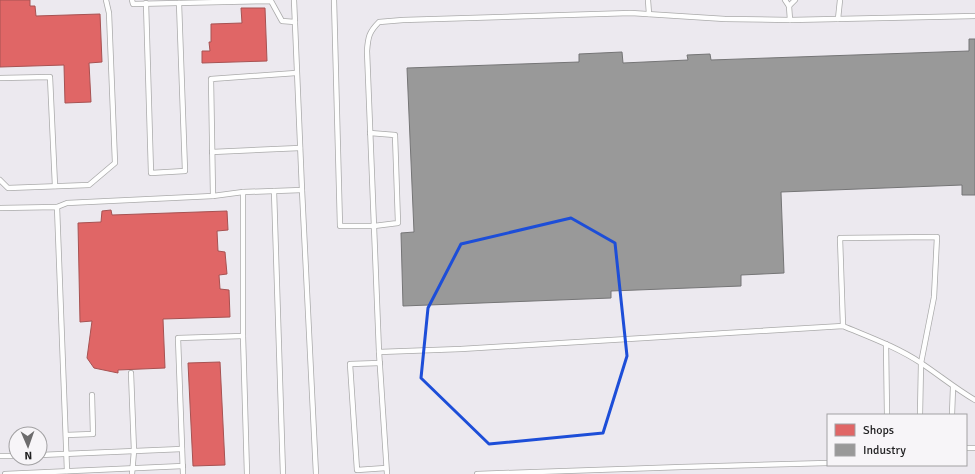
<svg xmlns="http://www.w3.org/2000/svg" width="975" height="474" viewBox="0 0 975 474" font-family="Signika,sans-serif">
<style>
.built{fill:#ece9ef;fill-rule:evenodd}
.shops{fill:#e06666;stroke:#a75252}
.industry{fill:#999;stroke:#757576}
.lines{fill:none;stroke-linecap:round;stroke-linejoin:round}
.lane-casing{stroke:#aaa;stroke-width:6}
.lane{stroke:#fefefe;stroke-width:4.5}
.marked{fill:none;stroke:#1d4ed8;stroke-width:3;stroke-linejoin:round}
</style>
<rect width="100%" height="100%" fill="#f7f6f7"/>
<path class="built" d="M0,0H975V474H0ZM828,415H966V465H828ZM16,434H40V458H16Z"/>
<g class="shops">
<polygon points="0,0 30,0 30,6 35,6 36,16 100,14 102,62 89,63 91,102 65,103 64,65 0,67"/>
<polygon points="241,8 265,8 267,61 202,63 202,51 210,51 209,42 211,42 211,24 242,23"/>
<polygon points="111,210 112,215 227,211 228,230 217,231 218,251 225,252 227,274 219,275 220,289 229,290 230,317 163,319 165,368 118,370 118,373 94,368 87,358 92,321 80,322 78,223 101,222 102,211"/>
<polygon points="220,362 225,465 193,466 188,363"/>
</g>
<polygon class="industry" points="969,39 975,39 975,195 962,195 962,185 781,192 784,273 741,275 741,286 611,291 611,298 403,306 401,233 414,232 407,68 579,62 579,54 622,52 623,63 688,60 687,55 710,54 711,60 969,51"/>
<g class="lines">
<g class="lane-casing">
<g id="lane">
<polyline points="132,0 133,4 271,1 282,21 295,22"/>
<polyline points="334,0 340,226 374,226 398,223 395,135 370,133"/>
<polyline points="648,0 649,14"/>
<polyline points="785,0 789,6 790,20"/>
<polyline points="146,3 151,173 185,171 179,3"/>
<polyline points="789,6 795,0"/>
<path d="M975,16L790,20L725,19L631,13L403,20L379,22C369,32 368,37 367,51L379,352L461,349L843,326C869,337 897,347 921,363C939,375 956,389 975,400"/>
<polyline points="838,19 840,0"/>
<polyline points="0,78 50,77 55,186"/>
<polyline points="212,152 300,148"/>
<polyline points="0,180 8,188 89,185 115,163 109,13 106,0"/>
<polyline points="302,190 316,474"/>
<polyline points="274,191 283,474"/>
<polyline points="213,196 211,79 296,73"/>
<polyline points="57,207 67,203 213,196 243,192 302,190 294,0"/>
<polyline points="0,208 57,207 67,471"/>
<polyline points="843,326 840,238 937,237 934,297 921,363 920,415"/>
<polyline points="243,336 247,474"/>
<polyline points="886,344 887,415"/>
<polyline points="379,352 387,474"/>
<polyline points="380,363 350,364 357,470 386,468"/>
<polyline points="131,373 134,451 132,474"/>
<polyline points="952,415 953,387"/>
<polyline points="66,435 93,434 92,395"/>
<polyline points="966,448 975,448"/>
<polyline points="40,455 182,449"/>
<polyline points="0,456 16,456"/>
<polyline points="5,474 183,466"/>
<polyline points="183,474 178,338 243,336 243,192"/>
<polyline points="477,474 682,467 828,463"/>
</g>
</g>
<use href="#lane" class="lane"/>
</g>
<path class="marked" d="M571,218L615,243L627,356L603,433L489,444L421,378L428,308L461,244Z"/>
<rect x="827" y="414" width="140" height="52" fill="#f7f5f8" stroke="#a2a1a3"/>
<rect x="835" y="424" width="20" height="12" fill="#e06666" stroke="#a2a1a3"/>
<text x="863" y="434" font-size="12" fill="#222223">Shops</text>
<rect x="835" y="444" width="20" height="12" fill="#999999" stroke="#a2a1a3"/>
<text x="863" y="454" font-size="12" fill="#222223">Industry</text>
<g transform="translate(28 446) rotate(178)"><circle r="19" fill="#f7f5f8" stroke="#a2a1a3"/>
<path d="M0-3L7 15L0 10L-7 15Z" fill="#6d6c6d"/>
<text y="-6" font-size="11" font-weight="bold" text-anchor="middle" fill="#222223">N</text>
</g>
</svg>
